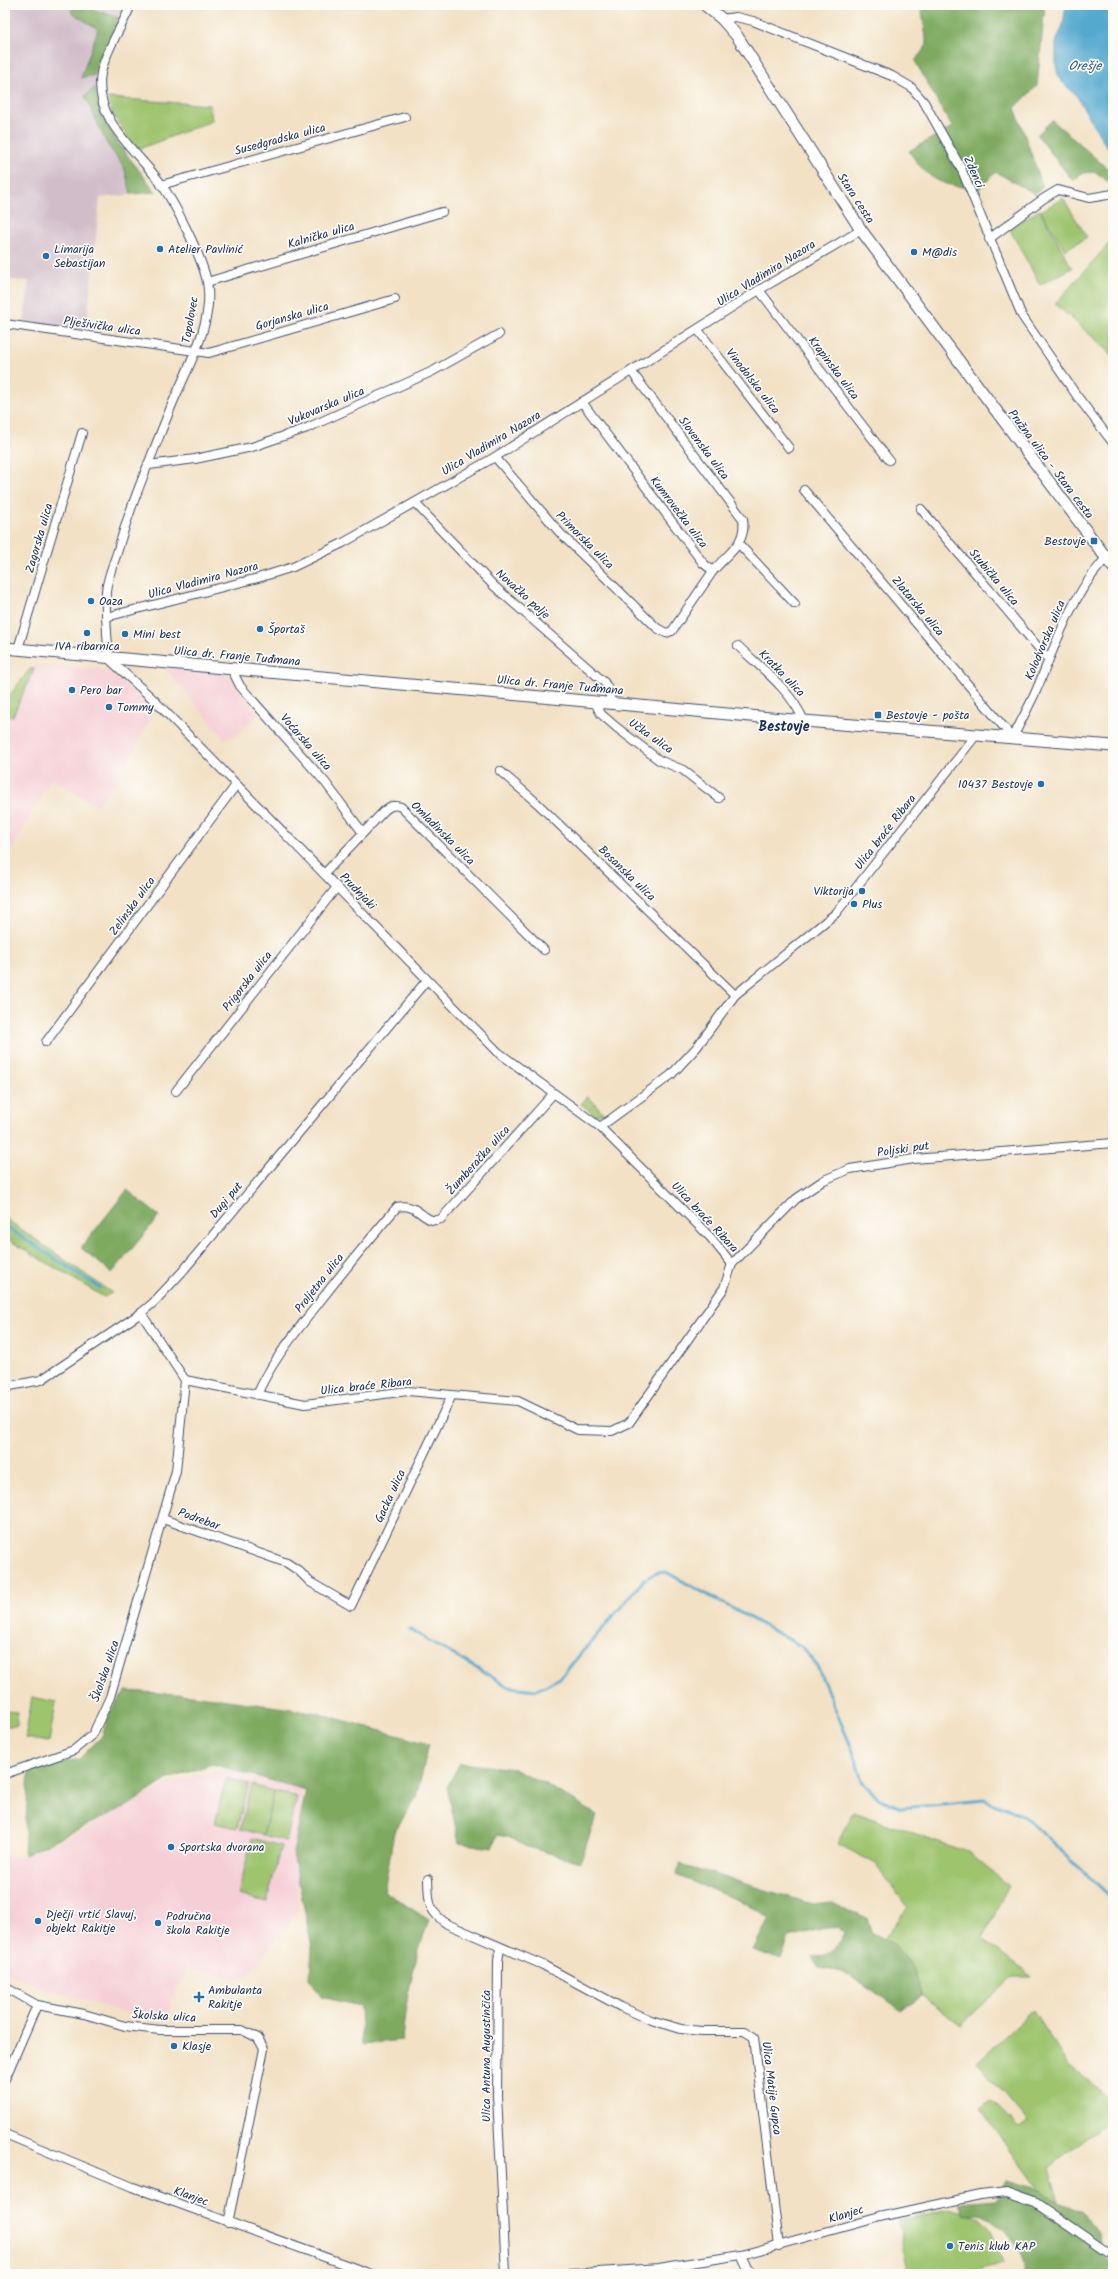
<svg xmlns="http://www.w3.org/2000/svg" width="1118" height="2279" viewBox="0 0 1118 2279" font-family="Kalam,sans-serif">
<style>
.built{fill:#f6cfd6}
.industrial{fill:#d1bdc9}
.green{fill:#9ec46e;stroke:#5c7a66}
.forest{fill:#7eaa61;stroke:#4c6c60}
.water{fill:#52a9cf;stroke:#366c96}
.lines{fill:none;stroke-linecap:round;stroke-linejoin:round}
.stream{stroke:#52a9cf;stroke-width:3}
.street-casing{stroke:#3b4a6d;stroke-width:10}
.secondary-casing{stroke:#3b4a6d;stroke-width:13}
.street{stroke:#fff;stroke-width:8}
.secondary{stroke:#fff;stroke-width:11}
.poi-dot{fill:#1f6fb2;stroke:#fdfcf7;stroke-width:1.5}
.labels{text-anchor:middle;stroke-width:3.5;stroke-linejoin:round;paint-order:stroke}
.street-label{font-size:12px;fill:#1b2f5e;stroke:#fdfcf7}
.poi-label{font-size:12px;fill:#1b2f5e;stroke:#fdfcf7;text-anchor:start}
.water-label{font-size:13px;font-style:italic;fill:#2e5a86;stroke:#fdfcf7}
.quarter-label{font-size:14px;font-weight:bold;fill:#1b2f5e;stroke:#fdfcf7}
</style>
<rect width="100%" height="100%" fill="#fdfcf7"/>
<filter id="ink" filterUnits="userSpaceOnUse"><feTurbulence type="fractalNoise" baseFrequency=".025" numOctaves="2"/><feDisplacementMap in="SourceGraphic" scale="8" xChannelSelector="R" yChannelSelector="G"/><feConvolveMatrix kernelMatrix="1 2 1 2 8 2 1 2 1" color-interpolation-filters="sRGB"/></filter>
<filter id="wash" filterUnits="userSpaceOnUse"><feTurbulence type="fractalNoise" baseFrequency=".012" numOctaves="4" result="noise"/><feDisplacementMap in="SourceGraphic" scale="16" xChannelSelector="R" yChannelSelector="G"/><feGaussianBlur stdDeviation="0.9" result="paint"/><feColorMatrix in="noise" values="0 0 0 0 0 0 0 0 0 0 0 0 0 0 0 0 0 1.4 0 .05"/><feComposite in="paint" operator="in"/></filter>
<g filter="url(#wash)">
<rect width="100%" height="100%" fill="#f2e1c4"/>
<g class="built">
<polygon points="36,664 108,670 155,710 118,780 97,806 51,778 5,862 5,712 12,717"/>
<polygon points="164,667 226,673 258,713 239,734 225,739"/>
<polygon points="220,1770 302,1775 297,1913 245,1979 186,1969 172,2000 169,2016 119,2011 41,1987 5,1972 5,1856 22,1857 78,1833 172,1782"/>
</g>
<polygon class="industrial" points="5,5 125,5 101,56 95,75 97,102 103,119 115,138 156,192 100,198 86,330 24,321 29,281 5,280"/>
<g class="green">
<polygon points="108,98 210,105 212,121 136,150 112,113"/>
<polygon points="1063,198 1087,237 1065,250 1041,211"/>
<polygon points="1040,210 1072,268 1040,285 1009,228"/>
<polygon points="1113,239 1113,355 1055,304"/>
<polygon points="30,669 34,669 12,718 5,712 5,701"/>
<polygon points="588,1096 604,1114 595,1115 581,1104"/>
<polygon points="5,1218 112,1293 104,1297 7,1239 5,1246"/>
<polygon points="32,1697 56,1702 49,1742 25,1738"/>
<polygon points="5,1711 17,1712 17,1726 5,1726"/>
<polygon points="226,1778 249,1784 237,1828 215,1823"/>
<polygon points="252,1785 274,1791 263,1835 240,1829"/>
<polygon points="275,1791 297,1797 286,1841 263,1835"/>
<polygon points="853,1812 968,1852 1009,1886 982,1938 1032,1977 1012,1977 961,2025 922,1996 910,1964 894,1944 884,1939 907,1907 876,1864 838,1844"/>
<polygon points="252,1838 281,1846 267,1902 238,1895"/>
<polygon points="1033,2010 1067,2064 1113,2100 1113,2116 1049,2168 1059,2202 1038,2189 980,2108 991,2100 1019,2128 1028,2122 977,2062"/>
<polygon points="950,2209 980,2218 991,2229 1003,2263 964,2274 910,2274 898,2221"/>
</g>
<g class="forest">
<polygon points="74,5 81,5 119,18 101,56 95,75 81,78 98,29 71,12"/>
<path d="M921,5H1045L1037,86L1015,108L1043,187L1035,194L996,172L980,188C944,187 929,182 909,151L952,127L915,61L927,45Z"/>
<path d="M95,87C101,129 131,159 156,192L131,194L124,167L107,144L85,96Z"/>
<polygon points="1052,120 1108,169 1113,168 1113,186 1096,172 1082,173 1073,181 1037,135"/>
<polygon points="127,1190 159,1216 112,1273 81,1248"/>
<path d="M126,1691L192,1695L313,1712L429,1744L416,1798L394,1832L384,1891L429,1920C414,1962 406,1995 402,2040L362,2044L360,2006L321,1997L310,1978L312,1948L293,1853L306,1790L212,1764L166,1780L129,1805L24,1855L29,1769L79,1759L102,1736L111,1710Z"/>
<polygon points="460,1763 515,1769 547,1785 597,1815 580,1862 528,1847 509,1837 497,1835 492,1848 459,1843 447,1787"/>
<path d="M681,1864L812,1904L832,1902L867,1919L871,1932L894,1944L910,1964L922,1996L901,2011C876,1993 850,1970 818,1967L812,1958C830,1954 837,1950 845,1932L837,1926L789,1938L781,1960L753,1950L769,1918L749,1905L676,1875Z"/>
<path d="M1007,2180L1038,2189L1059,2202L1082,2212L1098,2232L1103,2255L1113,2261V2274H1024C1027,2251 1003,2224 983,2215C978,2213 970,2215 964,2216L959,2203L996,2200Z"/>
</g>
<polygon class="water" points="1066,5 1113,5 1113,152 1106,146 1076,95 1059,79 1056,66 1056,42 1063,25"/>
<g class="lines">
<g class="stream">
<polyline points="5,1226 100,1288"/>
<polyline points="409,1629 509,1687 537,1690 560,1678 644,1580 656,1573 666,1572 801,1646 817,1666 855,1756 862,1782 880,1799 901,1808 984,1800 1024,1816 1113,1899"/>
</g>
</g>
</g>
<g filter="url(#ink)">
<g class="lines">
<g class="street-casing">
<g id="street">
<path d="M131,5C122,27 106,49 101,73C93,121 138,151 162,185C176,206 202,257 207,282C215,323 186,370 171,407C152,455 131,503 117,553C113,565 107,579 106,591C105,613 107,636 109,659L154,700L498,1052L600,1127"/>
<polyline points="722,19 736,17 753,21 892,76 911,87 924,102 961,168 1022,316 1077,396 1113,443"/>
<polyline points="161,185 405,117"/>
<polyline points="989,239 1043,199 1058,190 1089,198 1113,194"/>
<polyline points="207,282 442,212"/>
<polyline points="759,290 889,460"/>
<polyline points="5,324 209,353 395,299"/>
<polyline points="698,330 789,448"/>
<path d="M631,371L743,519C747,544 727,554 713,571"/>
<polyline points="495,457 560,533 657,628 666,633 672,631 713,571 703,563 582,402"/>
<polyline points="149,465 195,459 252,447 307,428 433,371 499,334"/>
<path d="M804,490L1013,738C1020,722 1029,707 1036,691C1057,642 1073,589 1113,551"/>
<polyline points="415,503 494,586 604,682 609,690 611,703"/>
<polyline points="921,509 1048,659"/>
<polyline points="739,544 795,604"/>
<polyline points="106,617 258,578 293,567 343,543 495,457 759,290 861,230"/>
<path d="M738,646C762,669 791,690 804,721"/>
<polyline points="18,649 82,433"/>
<polyline points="231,668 240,686 325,782 363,833"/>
<polyline points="594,701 601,714 616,727 659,760 683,770 719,798"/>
<polyline points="500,771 537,803 735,995"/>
<path d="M324,874L384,811C390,806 393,804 401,807L544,950"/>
<polyline points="46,1042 236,785"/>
<polyline points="176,1091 337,887"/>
<polyline points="732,1264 711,1238 600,1127 671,1075 697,1047 735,995 836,913 977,734"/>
<polyline points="141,1313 185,1380 305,1404 408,1391 518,1401 578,1430 612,1431 629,1423 724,1288 732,1264 796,1199 824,1180 850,1169 914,1159 1113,1143"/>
<polyline points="5,1387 41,1380 141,1313 153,1303 182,1272 427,980"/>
<path d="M257,1395C271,1362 293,1336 314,1309C341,1274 369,1240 397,1207C420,1202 424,1226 441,1219L553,1094"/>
<polyline points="163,1519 287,1563 299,1571 310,1582 351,1606 451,1397"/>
<polyline points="5,1774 74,1750 93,1734 110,1697 176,1471 185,1380"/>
<path d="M428,1879C429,1902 427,1910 447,1924L543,1965L621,2007L651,2020L681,2029L702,2031H744L754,2037L779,2246"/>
<polyline points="500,1948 498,1961 497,2095 506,2274"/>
<polyline points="5,1987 37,2005 84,2014 125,2026 160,2030 242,2030 258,2038 264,2049 228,2223"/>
<polyline points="5,2079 37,2005"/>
<polyline points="5,2134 133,2187 371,2274"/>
<polyline points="741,2255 747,2268 753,2274"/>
<polyline points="568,2274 659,2268 741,2255 880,2217 980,2195 1007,2192 1035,2202 1113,2256"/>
</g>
</g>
<g class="secondary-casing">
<g id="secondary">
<polyline points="705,5 722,19 737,36 861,230 1113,567"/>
<polyline points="5,648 804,721 1113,746"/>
</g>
</g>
<use href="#street" class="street"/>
<use href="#secondary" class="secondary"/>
</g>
</g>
<g class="poi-dot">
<circle cx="160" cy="249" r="4"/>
<circle cx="914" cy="252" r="4"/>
<circle cx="46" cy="256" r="4"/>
<rect x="1090" y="537" width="8" height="8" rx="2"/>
<circle cx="91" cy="601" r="4"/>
<circle cx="260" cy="629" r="4"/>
<circle cx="87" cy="633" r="4"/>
<circle cx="125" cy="634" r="4"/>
<circle cx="72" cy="690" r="4"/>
<circle cx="109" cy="707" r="4"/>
<rect x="874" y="711" width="8" height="8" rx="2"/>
<circle cx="1041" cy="784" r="4"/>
<circle cx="862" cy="891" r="4"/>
<circle cx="854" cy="904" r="4"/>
<circle cx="171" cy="1847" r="4"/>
<circle cx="38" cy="1921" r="4"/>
<circle cx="158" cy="1923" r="4"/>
<path d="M197 1991h4v4h4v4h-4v4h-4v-4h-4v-4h4z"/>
<circle cx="174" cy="2046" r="4"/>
<circle cx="950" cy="2246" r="4"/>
</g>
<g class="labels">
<g class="street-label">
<text transform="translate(280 139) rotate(-15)" y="4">Susedgradska ulica</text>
<text transform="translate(974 172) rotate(66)" y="4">Zdenci</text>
<text transform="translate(856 198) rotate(57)" y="4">Stara cesta</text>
<text transform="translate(321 235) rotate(-16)" y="4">Kalnička ulica</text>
<text transform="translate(766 273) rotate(-32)" y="4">Ulica Vladimira Nazora</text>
<text transform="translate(292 316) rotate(-16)" y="4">Gorjanska ulica</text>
<text transform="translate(190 320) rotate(-80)" y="4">Topolovec</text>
<text transform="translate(102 326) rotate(8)" y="4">Plješivička ulica</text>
<text transform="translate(834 368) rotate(53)" y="4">Krapinska ulica</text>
<text transform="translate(753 381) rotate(52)" y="4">Vinodolska ulica</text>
<text transform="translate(326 406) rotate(-23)" y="4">Vukovarska ulica</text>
<text transform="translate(491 443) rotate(-31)" y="4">Ulica Vladimira Nazora</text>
<text transform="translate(704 448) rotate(53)" y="4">Slovenska ulica</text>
<text transform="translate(1051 464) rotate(53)" y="4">Pružna ulica - Stara cesta</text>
<text transform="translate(679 512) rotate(53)" y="4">Kumrovečka ulica</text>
<text transform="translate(39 538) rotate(-74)" y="4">Zagorska ulica</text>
<text transform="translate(585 540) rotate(45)" y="4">Primorska ulica</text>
<text transform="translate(994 577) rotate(50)" y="4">Stubička ulica</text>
<text transform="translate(203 580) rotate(-15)" y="4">Ulica Vladimira Nazora</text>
<text transform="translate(523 594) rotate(42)" y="4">Novačko polje</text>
<text transform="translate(918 606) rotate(50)" y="4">Zlatarska ulica</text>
<text transform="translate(1045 640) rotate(-67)" y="4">Kolodvorska ulica</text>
<text transform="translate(237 656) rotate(5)" y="4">Ulica dr. Franje Tuđmana</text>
<text transform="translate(782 673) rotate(46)" y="4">Kratka ulica</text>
<text transform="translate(560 685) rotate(5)" y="4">Ulica dr. Franje Tuđmana</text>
<text transform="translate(651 736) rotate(35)" y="4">Učka ulica</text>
<text transform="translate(306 742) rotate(49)" y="4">Voćarska ulica</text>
<text transform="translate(885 832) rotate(-52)" y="4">Ulica braće Ribara</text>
<text transform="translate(443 833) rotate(45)" y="4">Omladinska ulica</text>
<text transform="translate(627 873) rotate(44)" y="4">Bosanska ulica</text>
<text transform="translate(358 891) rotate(46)" y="4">Prudnjaki</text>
<text transform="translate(132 906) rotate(-54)" y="4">Zelinska ulica</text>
<text transform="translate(247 981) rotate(-52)" y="4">Prigorska ulica</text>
<text transform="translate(903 1149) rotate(-8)" y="4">Poljski put</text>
<text transform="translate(478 1160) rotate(-48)" y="4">Žumberačka ulica</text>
<text transform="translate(226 1200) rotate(-50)" y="4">Dugi put</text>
<text transform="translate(705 1217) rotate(47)" y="4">Ulica braće Ribara</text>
<text transform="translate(319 1283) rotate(-52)" y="4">Proljetna ulica</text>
<text transform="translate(366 1386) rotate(-6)" y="4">Ulica braće Ribara</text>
<text transform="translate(390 1496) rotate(-65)" y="4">Gacka ulica</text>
<text transform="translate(199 1519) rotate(20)" y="4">Podrebar</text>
<text transform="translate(105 1671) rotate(-71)" y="4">Školska ulica</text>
<text transform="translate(164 2016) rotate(3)" y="4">Školska ulica</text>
<text transform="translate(486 2056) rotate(-90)" y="4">Ulica Antuna Augustinčića</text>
<text transform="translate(772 2088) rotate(83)" y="4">Ulica Matije Gupca</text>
<text transform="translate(191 2196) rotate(20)" y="4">Klanjec</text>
<text transform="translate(846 2214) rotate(-17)" y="4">Klanjec</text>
</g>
<g class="poi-label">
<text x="54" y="253">Limarija<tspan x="54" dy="14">Sebastijan</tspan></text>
<text x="168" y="253">Atelier Pavlinić</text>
<text x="922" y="256">M@dis</text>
<text x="1086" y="545" text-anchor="end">Bestovje</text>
<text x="99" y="605">Oaza</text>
<text x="268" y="633">Športaš</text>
<text x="133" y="638">Mini best</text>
<text x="87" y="650" text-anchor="middle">IVA ribarnica</text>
<text x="80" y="694">Pero bar</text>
<text x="117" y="711">Tommy</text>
<text x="886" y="719">Bestovje - pošta</text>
<text x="1033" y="788" text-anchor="end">10437 Bestovje</text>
<text x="854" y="895" text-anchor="end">Viktorija</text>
<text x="862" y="908">Plus</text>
<text x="179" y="1851">Sportska dvorana</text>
<text x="46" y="1918">Dječji vrtić Slavuj,<tspan x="46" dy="14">objekt Rakitje</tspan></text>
<text x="166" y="1920">Područna<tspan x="166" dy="14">škola Rakitje</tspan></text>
<text x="208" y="1994">Ambulanta<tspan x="208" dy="14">Rakitje</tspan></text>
<text x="182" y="2050">Klasje</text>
<text x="958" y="2250">Tenis klub KAP</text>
</g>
<g class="water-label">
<text x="1085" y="70">Orešje</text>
</g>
<g class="quarter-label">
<text x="784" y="731">Bestovje</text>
</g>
</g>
<rect width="1118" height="2279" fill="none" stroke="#fdfcf7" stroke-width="20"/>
</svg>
